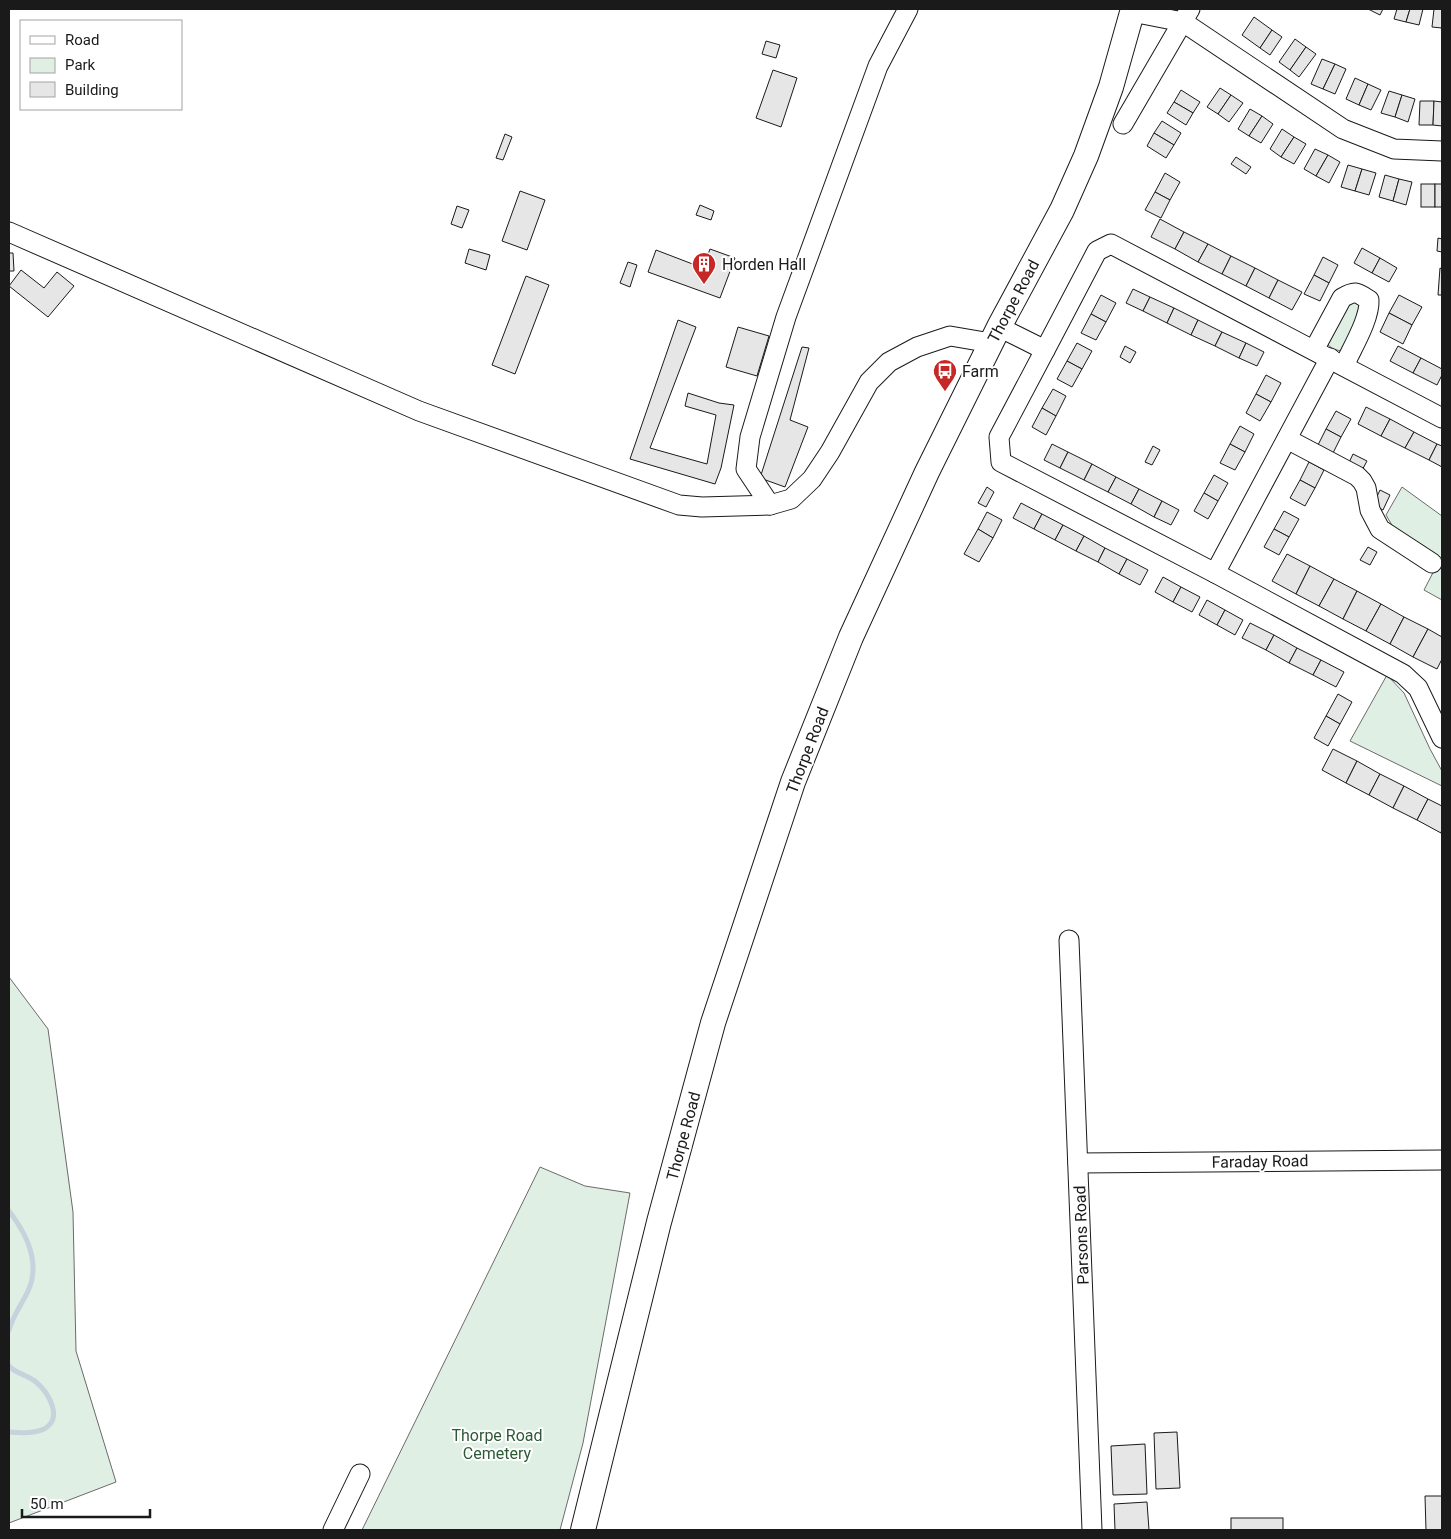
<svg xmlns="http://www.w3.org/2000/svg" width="1451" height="1539" viewBox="0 0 1451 1539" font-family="Roboto,sans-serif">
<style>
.green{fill:#e0efe3;stroke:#6a6a6a}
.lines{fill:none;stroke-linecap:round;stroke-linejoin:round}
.stream{stroke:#c6d2dc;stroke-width:5}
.building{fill:#e6e6e6;stroke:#1a1a1a}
.minor-casing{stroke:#1a1a1a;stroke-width:21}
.major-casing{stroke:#1a1a1a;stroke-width:26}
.minor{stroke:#fff;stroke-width:19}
.major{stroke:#fff;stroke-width:24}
.labels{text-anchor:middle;stroke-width:4;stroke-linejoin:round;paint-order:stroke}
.poi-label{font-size:16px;fill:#1a1a1a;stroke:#fff;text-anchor:start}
.street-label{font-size:16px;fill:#1a1a1a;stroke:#fff}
.park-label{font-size:16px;fill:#2b5a34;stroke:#fff}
</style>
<rect width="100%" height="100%" fill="#fff"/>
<g class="green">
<polygon points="1353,296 1366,306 1341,351 1333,349 1327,344"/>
<polygon points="1402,487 1442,516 1442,600 1424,590 1440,559 1393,527 1386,515"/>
<polygon points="1387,675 1404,693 1430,749 1442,771 1442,786 1350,741"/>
<polygon points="9,977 48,1029 73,1212 76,1351 116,1482 9,1523"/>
<polygon points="540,1167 585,1186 630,1193 583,1443 560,1530 362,1530"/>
</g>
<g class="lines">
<g class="stream">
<path d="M9,1211C26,1233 41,1263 28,1291C22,1304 13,1315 9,1330"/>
<path d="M9,1366C16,1374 28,1375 36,1382C48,1392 64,1418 44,1429C34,1434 19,1433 9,1432"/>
</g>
</g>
<g class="building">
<polygon points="1368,9 1383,9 1380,15"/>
<polygon points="1397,9 1410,9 1406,22 1394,19"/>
<polygon points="1410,9 1423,9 1419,25 1406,22"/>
<polygon points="1434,9 1442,9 1442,28 1432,27"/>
<polygon points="1254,17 1272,30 1260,48 1242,35"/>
<polygon points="1272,30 1282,37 1270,55 1260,48"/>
<polygon points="1295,39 1306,47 1290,70 1279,62"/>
<polygon points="766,41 780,45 776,58 762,54"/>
<polygon points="1306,47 1316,54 1299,77 1290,70"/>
<polygon points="1322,59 1335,64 1323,89 1311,84"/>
<polygon points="1335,64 1346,69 1335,94 1323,89"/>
<polygon points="773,70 797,78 781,127 756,118"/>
<polygon points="1355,78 1368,84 1359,105 1346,99"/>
<polygon points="1368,84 1381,90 1371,110 1359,105"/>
<polygon points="1220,88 1231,95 1218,114 1207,107"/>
<polygon points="1181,90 1200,102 1193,113 1174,102"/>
<polygon points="1389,91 1402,95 1395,117 1381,113"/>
<polygon points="1231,95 1243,103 1229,122 1218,114"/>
<polygon points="1402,95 1415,99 1408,122 1395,117"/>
<polygon points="1420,101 1434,101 1433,125 1419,125"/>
<polygon points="1434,101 1442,102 1442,126 1433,125"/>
<polygon points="1174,102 1193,113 1186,125 1167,113"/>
<polygon points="1250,109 1262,116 1249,136 1238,129"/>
<polygon points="1262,116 1273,124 1261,143 1249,136"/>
<polygon points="1162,121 1181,133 1174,145 1154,133"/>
<polygon points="1282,129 1294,137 1281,157 1270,149"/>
<polygon points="1154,133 1174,145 1166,158 1147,146"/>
<polygon points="505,134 512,137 503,160 496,158"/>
<polygon points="1294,137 1306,144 1294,164 1281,157"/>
<polygon points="1315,149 1328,155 1316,176 1304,169"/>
<polygon points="1328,155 1340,162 1329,183 1316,176"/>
<polygon points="1236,157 1251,167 1246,174 1231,164"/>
<polygon points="1348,165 1362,169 1355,191 1341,187"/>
<polygon points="1362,169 1376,173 1369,195 1355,191"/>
<polygon points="1165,173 1180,182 1170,200 1155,192"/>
<polygon points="1385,175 1399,179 1393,201 1379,197"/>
<polygon points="1399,179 1412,182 1406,205 1393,201"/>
<rect x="1421" y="184" width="14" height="23"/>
<rect x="1435" y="184" width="7" height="23"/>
<polygon points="520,191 545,200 527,250 502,241"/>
<polygon points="1155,192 1170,200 1161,218 1145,210"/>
<polygon points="700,205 714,211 711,220 696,215"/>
<polygon points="457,206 469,210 462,228 451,224"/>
<polygon points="1160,219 1184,232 1175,249 1151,237"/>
<polygon points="1184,232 1208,244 1198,262 1175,249"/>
<polygon points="1438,238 1442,239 1442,252 1437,251"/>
<polygon points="1208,244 1231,256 1222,274 1198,262"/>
<polygon points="1362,248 1380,258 1372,273 1354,263"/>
<polygon points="469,249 490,255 486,270 465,263"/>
<polygon points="710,249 735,258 720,298 648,272 656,250 703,268"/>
<polygon points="9,253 13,253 14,271 9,271"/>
<polygon points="1231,256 1255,268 1246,286 1222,274"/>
<polygon points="1323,257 1338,265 1329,283 1314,275"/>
<polygon points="1380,258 1397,268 1389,282 1372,273"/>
<polygon points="628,262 637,265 630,287 620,283"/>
<polygon points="1255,268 1278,280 1269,298 1246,286"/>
<polygon points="1440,268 1442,269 1442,295 1438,295"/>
<polygon points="21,270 44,288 57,272 74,286 48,317 9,286"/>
<polygon points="1314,275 1329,283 1320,301 1304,294"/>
<polygon points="526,276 549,285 515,374 492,365"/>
<polygon points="1278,280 1302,292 1292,310 1269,298"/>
<polygon points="1133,289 1150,297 1143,311 1126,303"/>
<polygon points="1101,295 1116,303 1106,322 1091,314"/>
<polygon points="1399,295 1422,307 1412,325 1389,313"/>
<polygon points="1150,297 1174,308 1167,323 1143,311"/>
<polygon points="1174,308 1198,320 1191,335 1167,323"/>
<polygon points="1389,313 1412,325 1403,344 1380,332"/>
<polygon points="1091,314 1106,322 1096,340 1081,333"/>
<polygon points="678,320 696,327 650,448 707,464 716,415 685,406 688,393 719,403 734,405 721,468 715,484 630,459"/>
<polygon points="1198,320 1222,332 1215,346 1191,335"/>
<polygon points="738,327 769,336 757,376 726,367"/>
<polygon points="1222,332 1246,343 1239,358 1215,346"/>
<polygon points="1077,343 1092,351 1082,369 1067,361"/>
<polygon points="1246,343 1264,352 1257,366 1239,358"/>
<polygon points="1125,346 1136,352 1130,363 1120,357"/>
<polygon points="1398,346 1421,358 1413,373 1390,361"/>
<polygon points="802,347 809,348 790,420 808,427 785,487 760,478"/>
<polygon points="1421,358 1442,369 1442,375 1437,385 1413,373"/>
<polygon points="1067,361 1082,369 1072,387 1057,379"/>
<polygon points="1266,375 1281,383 1271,402 1256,394"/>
<polygon points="1053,389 1066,396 1056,416 1042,408"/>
<polygon points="1256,394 1271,402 1260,421 1246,413"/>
<polygon points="1366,407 1390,419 1381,436 1358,424"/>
<polygon points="1042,408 1056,416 1046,435 1032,427"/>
<polygon points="1336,411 1351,419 1341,437 1326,429"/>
<polygon points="1390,419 1414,432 1405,448 1381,436"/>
<polygon points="1240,426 1254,434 1245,452 1230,444"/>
<polygon points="1326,429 1341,437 1332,455 1317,447"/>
<polygon points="1414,432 1437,444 1429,460 1405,448"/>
<polygon points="1052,444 1068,452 1060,468 1044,460"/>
<polygon points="1230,444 1245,452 1235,470 1220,463"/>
<polygon points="1437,444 1442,446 1442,467 1429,460"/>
<polygon points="1153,446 1160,450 1152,465 1145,462"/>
<polygon points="1068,452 1092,464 1084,480 1060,468"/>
<polygon points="1353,454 1367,461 1360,474 1347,467"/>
<polygon points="1309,462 1324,470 1315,488 1300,480"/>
<polygon points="1092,464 1116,477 1108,492 1084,480"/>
<polygon points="1214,475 1228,483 1218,501 1204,493"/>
<polygon points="1116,477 1139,489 1131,504 1108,492"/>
<polygon points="1300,480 1315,488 1305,506 1290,498"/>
<polygon points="987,487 994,492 986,507 978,503"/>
<polygon points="1139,489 1162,501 1154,517 1131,504"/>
<polygon points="1380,490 1390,495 1383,510 1373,505"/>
<polygon points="1204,493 1218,501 1208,519 1194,511"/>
<polygon points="1162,501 1179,510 1171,525 1154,517"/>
<polygon points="1021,503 1042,514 1034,529 1013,518"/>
<polygon points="1284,511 1299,519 1289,537 1274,529"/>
<polygon points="987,512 1002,520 993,538 978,529"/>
<polygon points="1042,514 1063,525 1055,540 1034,529"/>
<polygon points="1063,525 1084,536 1076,551 1055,540"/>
<polygon points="978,529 993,538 979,562 964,554"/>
<polygon points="1274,529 1289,537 1279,555 1264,547"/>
<polygon points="1084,536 1105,548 1098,562 1076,551"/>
<polygon points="1368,547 1377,552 1370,565 1360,560"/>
<polygon points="1105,548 1127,559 1119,574 1098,562"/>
<polygon points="1287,554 1310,566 1296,594 1272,581"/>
<polygon points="1127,559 1148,570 1140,585 1119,574"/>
<polygon points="1310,566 1334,579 1319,606 1296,594"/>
<polygon points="1163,577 1181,587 1173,602 1155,592"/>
<polygon points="1334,579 1357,591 1343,619 1319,606"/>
<polygon points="1181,587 1200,597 1192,612 1173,602"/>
<polygon points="1357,591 1381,604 1366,631 1343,619"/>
<polygon points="1207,600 1225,610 1217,625 1199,615"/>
<polygon points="1381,604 1404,617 1390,644 1366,631"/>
<polygon points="1225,610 1243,620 1235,635 1217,625"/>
<polygon points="1404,617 1428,629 1413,657 1390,644"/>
<polygon points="1250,623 1274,635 1266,650 1242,638"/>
<polygon points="1428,629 1442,637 1442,659 1437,669 1413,657"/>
<polygon points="1274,635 1297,648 1289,663 1266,650"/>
<polygon points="1297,648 1321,660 1313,675 1289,663"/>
<polygon points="1321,660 1344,672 1336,687 1313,675"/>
<polygon points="1338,694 1352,702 1340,724 1326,716"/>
<polygon points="1326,716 1340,724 1328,746 1314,738"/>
<polygon points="1333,749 1357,761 1346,783 1322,770"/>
<polygon points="1357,761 1380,774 1369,795 1346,783"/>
<polygon points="1380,774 1404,786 1393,808 1369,795"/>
<polygon points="1404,786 1428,799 1417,820 1393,808"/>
<polygon points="1428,799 1442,806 1442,829 1441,833 1417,820"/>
<polygon points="1177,1432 1180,1488 1156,1489 1154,1433"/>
<polygon points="1145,1444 1147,1494 1113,1495 1111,1446"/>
<polygon points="1425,1496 1442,1496 1442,1530 1426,1530"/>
<polygon points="1147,1502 1149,1530 1115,1530 1114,1504"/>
<rect x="1231" y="1518" width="52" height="12"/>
</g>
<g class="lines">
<g class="minor-casing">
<g id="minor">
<polyline points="1132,12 1183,22 1343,129 1394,149 1442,151"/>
<polyline points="1123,124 1190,9"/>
<polyline points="9,232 419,411 679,505 702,507 770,505 791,499 812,479 830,452 869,382 889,362 917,347 950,336 991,343"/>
<polyline points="999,327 1045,350 999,437 1001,462 1215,573 1403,674 1418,688 1442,738"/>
<polyline points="1045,350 1097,251 1111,244 1442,418"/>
<path d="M1314,350L1342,298C1355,290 1357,292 1369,300C1370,319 1352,348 1344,366"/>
<polyline points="1287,439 1357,476 1362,481 1366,488 1370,510 1380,529 1432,563"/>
<polyline points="770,505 746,469 750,437 786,317 878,66 908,9"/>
<polyline points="1215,573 1330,358"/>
<polyline points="1069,940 1092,1530"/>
<polyline points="1078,1163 1442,1160"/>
<polyline points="333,1530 360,1474"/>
</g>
</g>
<g class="major-casing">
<polyline id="major" points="583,1530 659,1222 713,1023 793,782 851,637 927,472 999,327 1062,210 1086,156 1111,87 1133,9"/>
</g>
<use href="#minor" class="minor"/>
<use href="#major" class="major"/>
</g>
<defs>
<g id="building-pin" transform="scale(1.25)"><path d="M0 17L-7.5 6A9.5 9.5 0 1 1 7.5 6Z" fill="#c62828" stroke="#fff"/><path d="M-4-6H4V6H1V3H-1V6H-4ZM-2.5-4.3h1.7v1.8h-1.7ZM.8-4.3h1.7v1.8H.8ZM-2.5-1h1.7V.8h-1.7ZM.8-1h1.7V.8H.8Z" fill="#fff"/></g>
<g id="bus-pin" transform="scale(1.25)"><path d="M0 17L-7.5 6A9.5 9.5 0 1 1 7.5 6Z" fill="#c62828" stroke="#fff"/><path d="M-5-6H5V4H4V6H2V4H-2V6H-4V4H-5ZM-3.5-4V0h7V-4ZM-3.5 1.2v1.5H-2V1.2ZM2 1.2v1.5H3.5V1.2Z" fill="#fff"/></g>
</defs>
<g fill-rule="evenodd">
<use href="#building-pin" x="704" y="264"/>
<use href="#bus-pin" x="945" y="371"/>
</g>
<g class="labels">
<g class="poi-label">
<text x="722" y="270">Horden Hall</text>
<text x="962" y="377">Farm</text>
</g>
<g class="street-label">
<text transform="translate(1013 301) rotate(-62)" y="6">Thorpe Road</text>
<text transform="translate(807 750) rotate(-69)" y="6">Thorpe Road</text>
<text transform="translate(683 1136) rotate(-75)" y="6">Thorpe Road</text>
<text transform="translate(1260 1161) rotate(-1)" y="6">Faraday Road</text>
<text transform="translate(1081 1235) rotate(-92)" y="6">Parsons Road</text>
</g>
<g class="park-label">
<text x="497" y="1441">Thorpe Road<tspan x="497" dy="18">Cemetery</tspan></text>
</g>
</g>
<rect width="1451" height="1539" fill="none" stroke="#1a1a1a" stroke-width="20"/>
<rect x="20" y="20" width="162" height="90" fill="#ffffff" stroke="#a3a3a3"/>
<rect x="30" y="36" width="25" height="8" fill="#ffffff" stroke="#a3a3a3"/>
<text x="65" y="45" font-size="15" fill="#1a1a1a">Road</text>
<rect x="30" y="58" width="25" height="15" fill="#e0efe3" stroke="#a3a3a3"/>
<text x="65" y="70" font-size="15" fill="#1a1a1a">Park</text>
<rect x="30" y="82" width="25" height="15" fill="#e6e6e6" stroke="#a3a3a3"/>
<text x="65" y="95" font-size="15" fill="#1a1a1a">Building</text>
<path d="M22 1509v8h128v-8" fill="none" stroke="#1a1a1a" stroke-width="2.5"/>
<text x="30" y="1509" font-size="15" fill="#1a1a1a" stroke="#ffffff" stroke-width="4" paint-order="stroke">50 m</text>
</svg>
